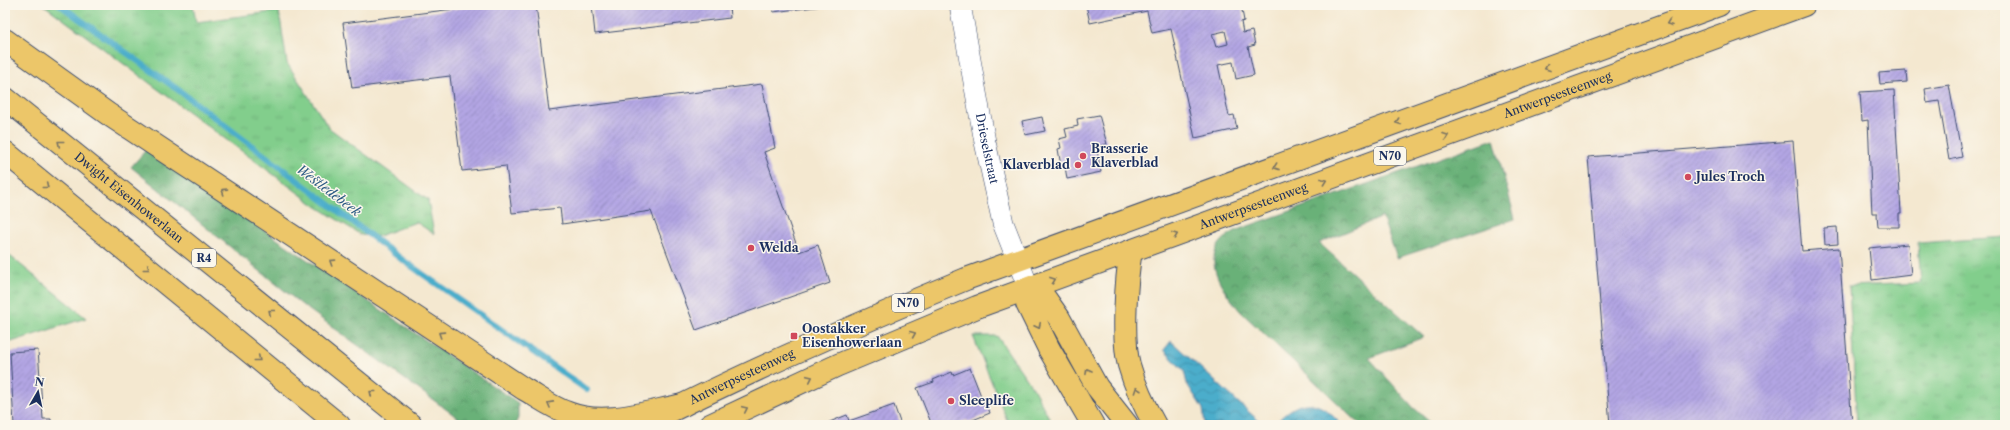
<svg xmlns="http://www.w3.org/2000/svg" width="2010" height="430" viewBox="0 0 2010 430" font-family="'Libre Caslon Text',serif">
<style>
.grass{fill:url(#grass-tufts);stroke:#4e7e75}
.forest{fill:url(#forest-crowns);stroke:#42706b}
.water{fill:url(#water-waves);stroke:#346e94}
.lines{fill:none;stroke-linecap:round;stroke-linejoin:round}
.stream{stroke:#4cadcb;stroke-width:6}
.building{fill:url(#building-hatch);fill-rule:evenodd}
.minor-casing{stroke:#3c4b6f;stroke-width:22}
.major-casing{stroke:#3c4b6f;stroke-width:24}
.highway-casing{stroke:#3c4b6f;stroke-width:24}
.minor{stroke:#fff;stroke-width:21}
.major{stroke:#ecc669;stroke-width:22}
.highway{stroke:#ecc669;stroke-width:22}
.oneway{stroke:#797363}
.poi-dot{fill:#d1495b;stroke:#fbf7ec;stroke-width:1.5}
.labels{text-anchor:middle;stroke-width:3;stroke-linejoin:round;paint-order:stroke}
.shield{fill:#fbf7ec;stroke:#5e6b89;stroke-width:1}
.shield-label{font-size:11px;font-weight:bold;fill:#1b2f5e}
.street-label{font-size:12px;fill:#1b2f5e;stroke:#fbf7ec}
.poi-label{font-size:12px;font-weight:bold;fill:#1b2f5e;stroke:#fbf7ec;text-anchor:start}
.water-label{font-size:13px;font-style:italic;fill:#2c5b84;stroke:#fbf7ec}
</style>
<defs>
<pattern id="grass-tufts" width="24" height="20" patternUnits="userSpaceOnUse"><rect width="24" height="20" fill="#82ce8c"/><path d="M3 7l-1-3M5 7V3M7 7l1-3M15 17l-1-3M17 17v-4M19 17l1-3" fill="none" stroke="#70b17b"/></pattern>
<pattern id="forest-crowns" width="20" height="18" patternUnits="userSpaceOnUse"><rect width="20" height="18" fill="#69b178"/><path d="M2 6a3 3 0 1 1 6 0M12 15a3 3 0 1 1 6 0" fill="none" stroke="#569066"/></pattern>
<pattern id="water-waves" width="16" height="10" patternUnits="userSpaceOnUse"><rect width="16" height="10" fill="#4cadcb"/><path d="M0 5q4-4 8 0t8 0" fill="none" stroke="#3e8da8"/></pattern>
<pattern id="building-hatch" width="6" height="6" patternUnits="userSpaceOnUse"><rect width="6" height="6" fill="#b3a6e4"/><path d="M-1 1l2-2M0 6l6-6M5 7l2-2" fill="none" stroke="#9188bc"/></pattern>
</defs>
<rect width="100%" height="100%" fill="#fbf7ec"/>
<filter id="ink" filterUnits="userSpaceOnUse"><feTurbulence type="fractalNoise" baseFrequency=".025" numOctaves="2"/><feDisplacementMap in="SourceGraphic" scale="8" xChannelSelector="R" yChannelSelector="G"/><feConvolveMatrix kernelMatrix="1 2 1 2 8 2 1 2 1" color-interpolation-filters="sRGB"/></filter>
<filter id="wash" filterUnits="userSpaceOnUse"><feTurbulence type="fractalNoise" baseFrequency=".012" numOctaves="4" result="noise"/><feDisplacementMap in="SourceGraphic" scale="16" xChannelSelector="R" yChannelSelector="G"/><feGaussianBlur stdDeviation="0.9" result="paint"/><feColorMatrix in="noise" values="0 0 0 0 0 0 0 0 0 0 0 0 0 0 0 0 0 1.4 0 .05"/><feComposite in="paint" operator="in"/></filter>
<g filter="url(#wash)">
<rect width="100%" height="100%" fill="#f4e8d0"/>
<g class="grass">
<polygon points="44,5 193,5 196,22 279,11 287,63 329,128 428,200 434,234 416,222 376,237 361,235 316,206"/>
<polygon points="2005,237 2005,425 1857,425 1849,286 1921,283 1918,243"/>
<polygon points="5,252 86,318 5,344"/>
<polygon points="973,336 997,336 1033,388 1053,425 1009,425"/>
</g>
<g class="forest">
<path d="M1494,139L1515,219L1397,258L1382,217L1319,243L1424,337L1369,358L1413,407L1433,425H1361L1241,312C1219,285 1195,252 1237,230Z"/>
<polygon points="146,150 518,403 518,418 515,425 472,425 465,423 301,304 131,167"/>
</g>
<path class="water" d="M1171,341L1260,422L1276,423C1299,397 1319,397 1341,425H1205L1203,409L1187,384L1184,371L1164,350Z"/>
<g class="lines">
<polyline class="stream" points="60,5 177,89 400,258 587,390"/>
</g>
<g id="blocks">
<g class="building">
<polygon points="485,5 536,5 549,111 762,84 775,148 764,152 799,252 818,245 830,283 696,330 651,211 562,224 560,208 512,213 506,166 462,171 450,76 352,88 343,23"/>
<polygon points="592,5 729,5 730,18 595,34"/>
<polygon points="772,5 823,5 823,6 773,12"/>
<path d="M1086,5H1241L1244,21L1241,22L1243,33L1252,31L1255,45L1248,47L1254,75L1236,79L1233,62L1218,65L1229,116L1234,115L1237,129L1195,138L1171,29L1152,33L1147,11L1090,23ZM1225,31L1228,44L1216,47L1212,34Z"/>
<polygon points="1906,71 1907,82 1880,84 1879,73"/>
<polygon points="1949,85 1962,157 1949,160 1939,101 1927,103 1925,89"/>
<polygon points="1894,90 1901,213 1899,213 1899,227 1878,227 1877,214 1872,214 1868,120 1862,121 1860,92"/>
<polygon points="1099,115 1107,144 1096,147 1101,172 1067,179 1065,166 1061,166 1058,149 1061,148 1059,139 1067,137 1065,129 1078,126 1077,119"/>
<polygon points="1042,117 1045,131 1025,135 1022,121"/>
<polygon points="1793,141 1802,251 1839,248 1852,425 1610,425 1588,157"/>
<polygon points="1837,227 1838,244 1825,245 1824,228"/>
<polygon points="1908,244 1911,275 1872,280 1869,248"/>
<polygon points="38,350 43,419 51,419 51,425 14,425 10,352"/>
<polygon points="970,368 983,401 985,400 990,413 968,422 967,420 961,422 963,425 932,425 917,388 934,382 933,380 947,374 952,372 953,375"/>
<polygon points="894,405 901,425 829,425 827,423 847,415 849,421"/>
</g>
</g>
</g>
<g filter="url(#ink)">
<use href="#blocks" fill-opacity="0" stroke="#3c4b6f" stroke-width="1"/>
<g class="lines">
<g class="minor-casing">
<g id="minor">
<path id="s1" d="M960,5L985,142L1003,223L1029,289"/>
</g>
</g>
<g class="major-casing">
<g id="major">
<path id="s2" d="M643,425C748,371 857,324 966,279L1719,5"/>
<path id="s3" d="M710,425L838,365L977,307L1804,5"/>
</g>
</g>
<g class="highway-casing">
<g id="highway">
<path d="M5,40L108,114L524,389C538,397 553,408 568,413C604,427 646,412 683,405"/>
<path id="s4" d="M5,98L411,425"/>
<polyline points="5,152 339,425"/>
<path d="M1131,251C1126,278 1122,340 1129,365C1135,386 1144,406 1155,425"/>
<polyline points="1093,425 1049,349 1027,304 1029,289 1045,298 1059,318 1097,387 1127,425"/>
</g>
</g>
<use href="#minor" class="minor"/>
<use href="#major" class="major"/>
<use href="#highway" class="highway"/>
</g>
<defs><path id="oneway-chevron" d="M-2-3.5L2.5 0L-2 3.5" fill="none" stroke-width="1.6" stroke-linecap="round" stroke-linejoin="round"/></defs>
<g class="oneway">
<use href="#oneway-chevron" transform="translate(1669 23) rotate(160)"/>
<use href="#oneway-chevron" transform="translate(1547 68) rotate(160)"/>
<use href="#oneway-chevron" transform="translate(1398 122) rotate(160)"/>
<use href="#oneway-chevron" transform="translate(1446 136) rotate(-20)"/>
<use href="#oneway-chevron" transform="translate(60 143) rotate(-141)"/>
<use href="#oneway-chevron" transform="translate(1276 167) rotate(160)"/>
<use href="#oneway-chevron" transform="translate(1324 181) rotate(-20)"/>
<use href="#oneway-chevron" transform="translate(46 186) rotate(39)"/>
<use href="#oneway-chevron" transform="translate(224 191) rotate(-147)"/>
<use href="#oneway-chevron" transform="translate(1175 235) rotate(-20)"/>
<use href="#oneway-chevron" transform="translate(332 262) rotate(-147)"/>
<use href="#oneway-chevron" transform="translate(147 268) rotate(39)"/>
<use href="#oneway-chevron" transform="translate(1053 280) rotate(-20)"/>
<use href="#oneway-chevron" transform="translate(271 312) rotate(-141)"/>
<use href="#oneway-chevron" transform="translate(1038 326) rotate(64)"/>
<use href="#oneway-chevron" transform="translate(441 334) rotate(-147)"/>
<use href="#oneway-chevron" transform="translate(913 334) rotate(-23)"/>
<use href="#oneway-chevron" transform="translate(258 359) rotate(39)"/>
<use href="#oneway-chevron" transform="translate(1088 371) rotate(-119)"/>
<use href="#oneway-chevron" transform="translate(810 378) rotate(-25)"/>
<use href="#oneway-chevron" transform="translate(1137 390) rotate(-109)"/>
<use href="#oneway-chevron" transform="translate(372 393) rotate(-141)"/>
<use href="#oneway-chevron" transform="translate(550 404) rotate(-151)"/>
<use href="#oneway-chevron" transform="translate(745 409) rotate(-25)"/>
</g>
</g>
<g class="poi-dot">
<circle cx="1083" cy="156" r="4"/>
<circle cx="1078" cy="165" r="4"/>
<circle cx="1688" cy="177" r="4"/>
<circle cx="751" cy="248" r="4"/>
<rect x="790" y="332" width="8" height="8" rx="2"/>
<circle cx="951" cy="401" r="4"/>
</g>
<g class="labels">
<g class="shield">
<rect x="1374" y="147" width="32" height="18" rx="3"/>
<rect x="192" y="249" width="24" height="18" rx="3"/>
<rect x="892" y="294" width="32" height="18" rx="3"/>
</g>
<g class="shield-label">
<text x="1390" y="160">N70</text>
<text x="204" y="262">R4</text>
<text x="908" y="307">N70</text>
</g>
<g class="street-label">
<text dy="4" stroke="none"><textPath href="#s3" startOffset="910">Antwerpsesteenweg</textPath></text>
<text dy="4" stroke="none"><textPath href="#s1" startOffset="146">Drieselstraat</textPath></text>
<text dy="4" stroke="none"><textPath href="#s4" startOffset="159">Dwight Eisenhowerlaan</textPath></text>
<text dy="4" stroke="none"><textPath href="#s3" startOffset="586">Antwerpsesteenweg</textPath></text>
<text dy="4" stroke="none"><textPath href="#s2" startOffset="110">Antwerpsesteenweg</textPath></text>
</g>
<g class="poi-label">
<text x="1091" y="153">Brasserie<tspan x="1091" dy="14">Klaverblad</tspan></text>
<text x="1070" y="169" text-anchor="end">Klaverblad</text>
<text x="1696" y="181">Jules Troch</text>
<text x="759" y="252">Welda</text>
<text x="802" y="333">Oostakker<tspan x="802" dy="14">Eisenhowerlaan</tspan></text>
<text x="959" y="405">Sleeplife</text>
</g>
<g class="water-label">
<text transform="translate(329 190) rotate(37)" y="5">Westledebeek</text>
</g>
</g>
<rect width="2010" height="430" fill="none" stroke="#fbf7ec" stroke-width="20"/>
<g transform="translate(38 392) rotate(9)" stroke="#fbf7ec" stroke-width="3" paint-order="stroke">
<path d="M0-3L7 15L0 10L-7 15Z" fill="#1b2f5e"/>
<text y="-6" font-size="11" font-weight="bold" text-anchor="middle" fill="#1b2f5e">N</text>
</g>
</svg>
